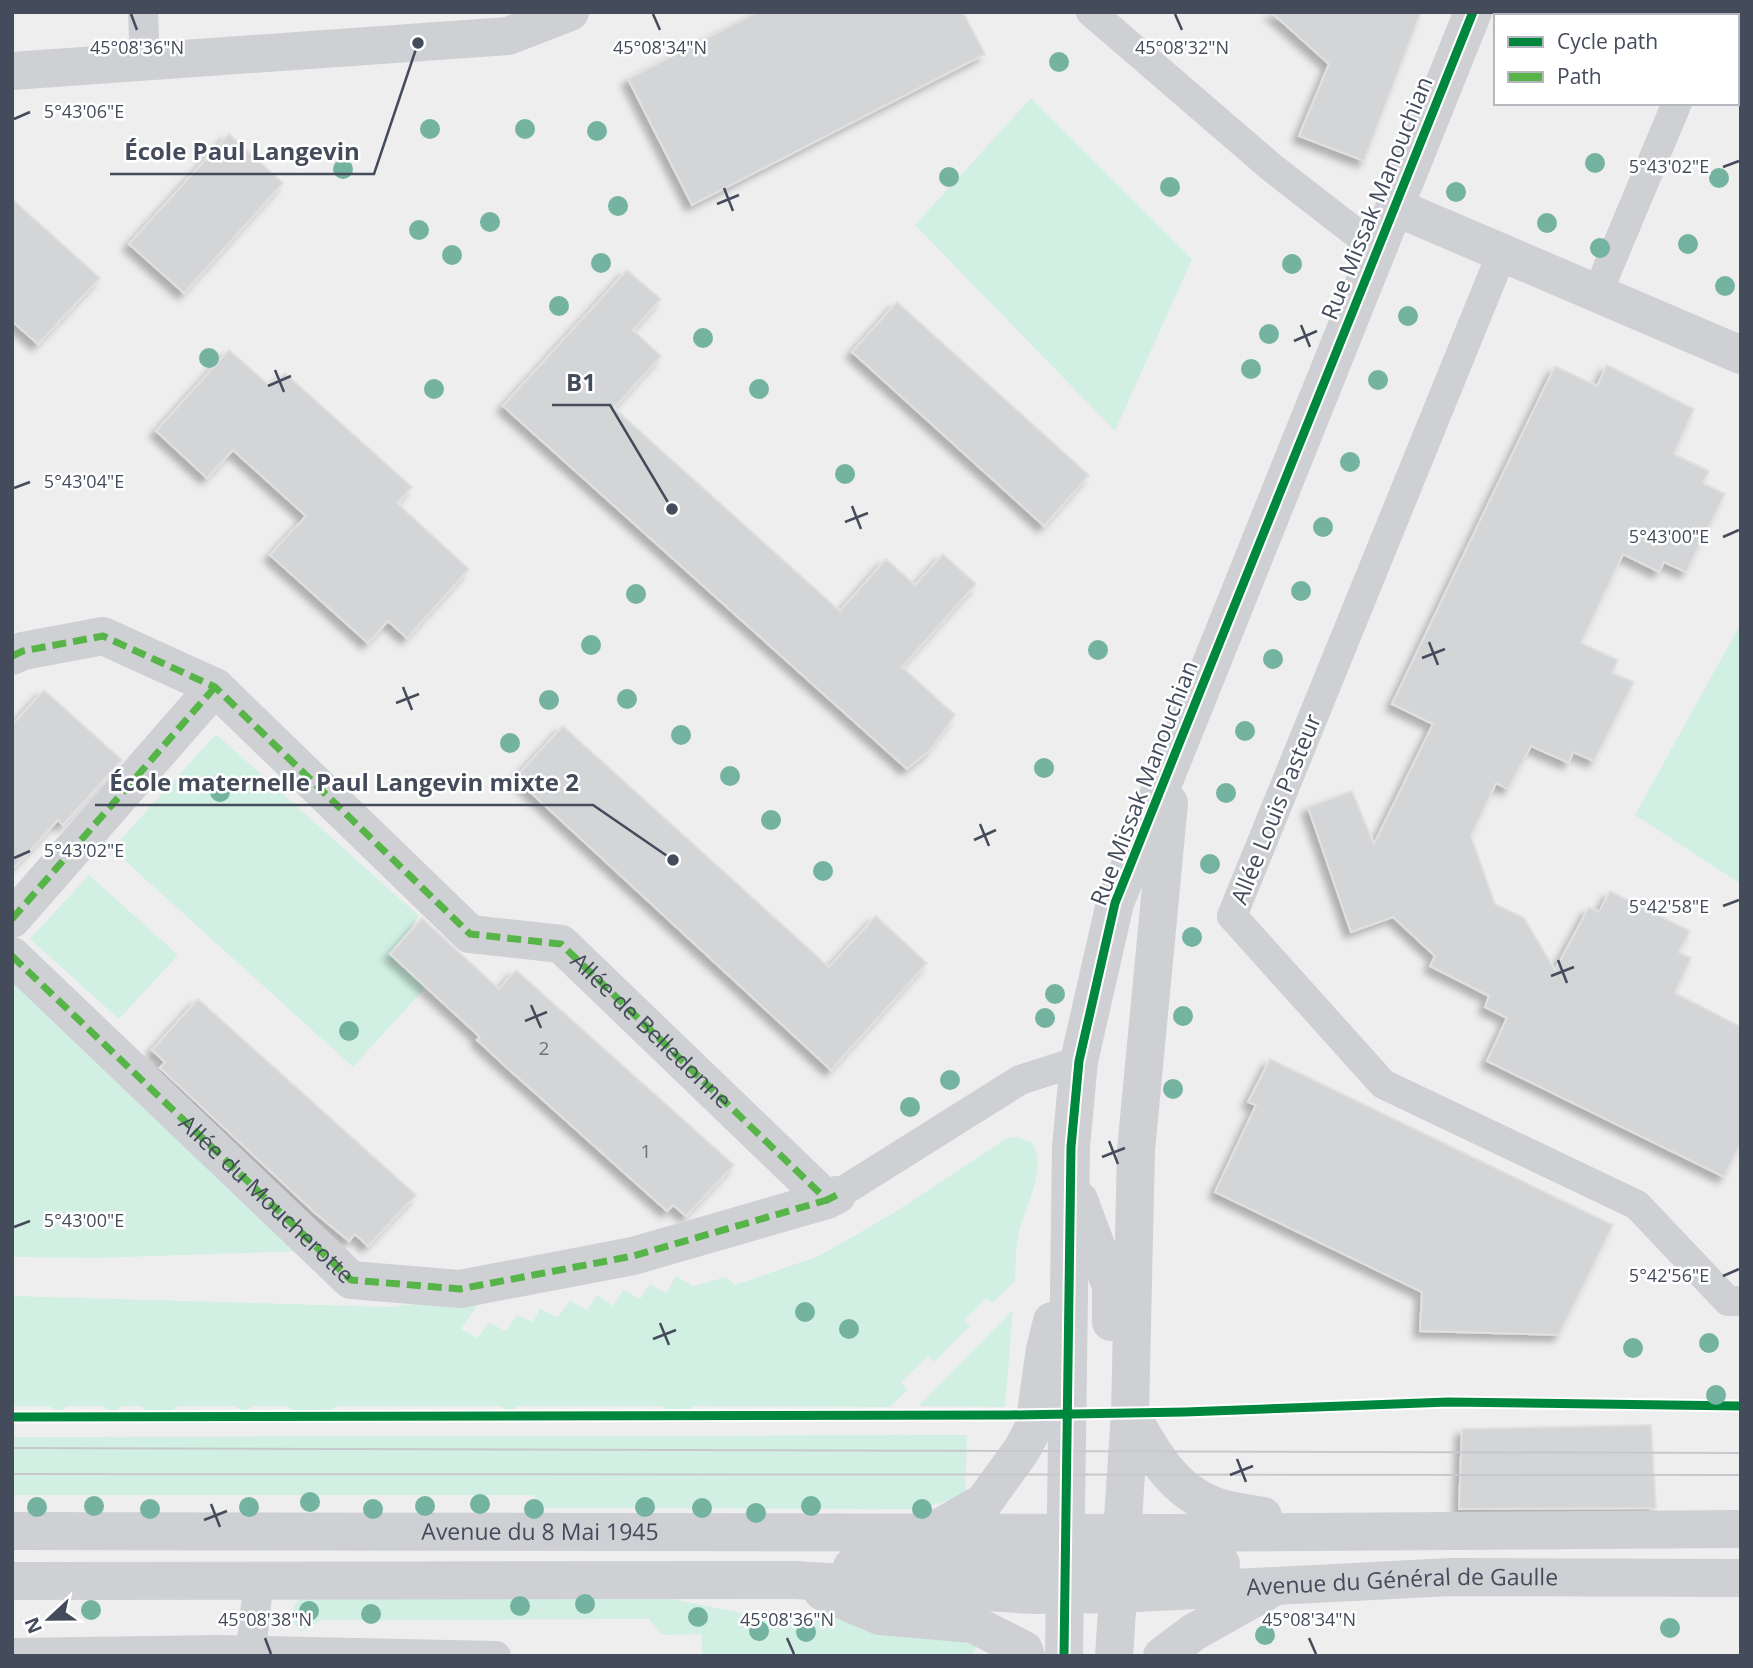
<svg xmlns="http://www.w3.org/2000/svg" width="1753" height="1668" viewBox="0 0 1753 1668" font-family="'Open Sans',sans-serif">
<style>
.green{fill:#d1f0e3}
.building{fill:#d4d5d7;stroke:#e0e0e1;stroke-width:2;filter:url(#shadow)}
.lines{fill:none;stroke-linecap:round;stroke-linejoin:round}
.lane{stroke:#cfd0d4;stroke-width:30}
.street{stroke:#cfd0d4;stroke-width:38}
.secondary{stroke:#ced0d4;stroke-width:38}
.tram{stroke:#c7c8cb;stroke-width:2}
.quiet{stroke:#57b448;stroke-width:7;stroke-dasharray:14 7;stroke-linecap:butt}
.cycleway-casing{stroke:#fff;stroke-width:13}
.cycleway{stroke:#00873e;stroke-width:9}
.tree{fill:#74b3a0}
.ticks{fill:none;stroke:#444c5c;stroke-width:2.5}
.labels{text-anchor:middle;stroke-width:5;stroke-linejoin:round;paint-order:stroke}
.number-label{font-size:19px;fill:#6a707d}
.street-label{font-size:23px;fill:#444c5c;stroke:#fff}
.ticks-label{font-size:18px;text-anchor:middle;fill:#444c5c;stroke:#fff;stroke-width:5;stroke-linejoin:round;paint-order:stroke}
.leader{fill:none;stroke:#444c5c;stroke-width:2.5}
.callout-dot{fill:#444c5c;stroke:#fff;stroke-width:2.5}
.callout-label{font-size:24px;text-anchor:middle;font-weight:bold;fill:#444c5c;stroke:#fff;stroke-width:5;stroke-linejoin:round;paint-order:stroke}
</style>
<defs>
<filter id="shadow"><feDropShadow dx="-6" dy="6" stdDeviation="3.5" flood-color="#0004"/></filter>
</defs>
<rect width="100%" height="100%" fill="#efeeee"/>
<g class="green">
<polygon points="1031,98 1192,259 1115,431 915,225"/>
<polygon points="1741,623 1741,884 1635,815"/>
<polygon points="216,734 419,916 390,954 426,987 353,1067 112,849"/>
<polygon points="89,875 178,955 119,1019 30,939"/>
<polygon points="12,978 303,1251 97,1258 12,1257"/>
<path d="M1016,1137L1031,1142C1050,1165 1022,1213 1018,1237C1015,1251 1016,1267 1015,1281L992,1303L986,1298L965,1320L970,1326L934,1362L928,1356L901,1382L907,1390L890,1407L694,1406L685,1414H671L662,1406H517L509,1414L501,1406H336L327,1414H297L288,1406H252L244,1414L236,1406H177L169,1414H150L141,1406H121L113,1414L103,1406H67L58,1413L49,1406H12V1296L390,1307L485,1294L461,1329L477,1338L489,1323L506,1331L517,1315L533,1322L540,1309L558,1317L570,1301L587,1310L597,1295L613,1306L623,1290L640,1299L650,1284L666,1293L676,1276L693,1286L726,1277L735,1285L819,1256L892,1214L1006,1139Z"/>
<polygon points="1013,1310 1005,1407 918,1406"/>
<polygon points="967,1435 965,1495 920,1509 546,1508 533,1495 12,1495 12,1437"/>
<path d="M663,1597L751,1615L836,1617L979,1640L972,1656H702V1634L662,1635L649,1619L322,1620L300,1631C291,1622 290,1609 299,1599Z"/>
</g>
<g class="building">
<polygon points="757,12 963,12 985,54 692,205 628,79"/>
<polygon points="1271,12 1421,12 1364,161 1299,136 1329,64"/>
<polygon points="229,134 283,183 184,293 129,244"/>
<polygon points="12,199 100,278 38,344 12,321"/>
<polygon points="627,270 661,299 633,330 661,356 614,408 840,611 886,559 915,585 943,554 976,584 902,667 955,715 929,751 907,769 503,406"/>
<polygon points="897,302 1089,475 1044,526 852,352"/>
<polygon points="229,350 270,386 285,373 412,487 397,503 469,569 407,638 388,621 368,643 270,555 306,516 233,450 207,478 156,431"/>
<polygon points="1607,365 1694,409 1674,454 1709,471 1703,483 1725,494 1686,572 1664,562 1659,572 1623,554 1581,643 1618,660 1612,673 1634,682 1594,761 1573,752 1569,763 1531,746 1508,789 1496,783 1471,836 1495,904 1524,918 1555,970 1589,907 1599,912 1610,891 1690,931 1679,952 1691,958 1675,993 1741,1027 1741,1143 1724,1177 1487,1061 1507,1018 1485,1007 1489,996 1430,966 1435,956 1393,917 1351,932 1308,807 1352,791 1374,844 1433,724 1392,704 1489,502 1555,366 1597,386"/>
<polygon points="44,690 122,760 63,825 58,820 12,870 12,725"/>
<polygon points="563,726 829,967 876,916 927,963 831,1070 515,778"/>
<polygon points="422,918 499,989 516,970 734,1165 686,1216 673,1205 667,1211 505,1066 477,1040 480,1037 390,954"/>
<polygon points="198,999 416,1195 368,1246 355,1234 349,1241 315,1213 160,1068 165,1062 152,1050"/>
<polygon points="1270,1059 1613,1225 1559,1335 1420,1331 1422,1292 1215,1192 1256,1105 1248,1102"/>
<polygon points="1651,1425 1656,1508 1459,1509 1462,1429"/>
</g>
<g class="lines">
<g class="lane">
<polyline points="143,12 145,62"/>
<polyline points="1091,12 1271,167 1378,250"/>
<polyline points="1713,16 1715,12"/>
<polyline points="1502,253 1232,916 1383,1084 1637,1205 1728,1301 1741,1301"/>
<polyline points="1597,294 1677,103"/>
<polyline points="837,1195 1020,1080 1079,1061"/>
<polyline points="251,1650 259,1578"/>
<polyline points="12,1653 219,1650 496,1656"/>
</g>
<g class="street">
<polyline points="12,71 508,36 570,12"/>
<polyline points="1395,207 1741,355"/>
<polyline points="12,656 23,651 103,636 215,687 470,934 561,944 827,1200 837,1195"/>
<polyline points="12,919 215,687"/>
<path id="s1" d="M12,956L351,1280L460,1289L633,1256L827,1200"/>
</g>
<g class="secondary">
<polyline points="1079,1200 1111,1286 1111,1322"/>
<path d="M1130,1413C1151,1450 1172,1491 1215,1506C1230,1512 1248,1513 1263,1516"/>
<path id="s2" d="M12,1531L1172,1533L1741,1529"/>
<polyline points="932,1532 984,1502 1021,1451 1034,1427 1045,1349 1052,1321"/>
<polyline points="852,1567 886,1560 1066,1562 1089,1550"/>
<polyline points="1098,1576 1120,1564 1221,1564"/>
<path id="s3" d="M12,1581L795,1580L1034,1595L1117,1594L1451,1577L1741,1578"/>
<polyline points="823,1592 880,1616 973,1624 1024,1650 1026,1656"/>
<polyline points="1064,1656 1071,1147 1079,1061 1115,903 1473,12"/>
<polyline points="1114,1656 1130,1413 1136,1150 1169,803"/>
<polyline points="1162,1656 1194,1632 1269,1590"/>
</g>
<g class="tram">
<polyline points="12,1448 1741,1453"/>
<polyline points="12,1474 1741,1475"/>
</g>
<g class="quiet">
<path id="s4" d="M12,656L23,651L103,636L215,687L470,934L561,944L827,1200L837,1195"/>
<polyline points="12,919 215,687"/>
<polyline points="12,956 351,1280 460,1289 633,1256 827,1200"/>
</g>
<g class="cycleway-casing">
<g id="cycleway">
<polyline points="12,1417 1009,1415 1185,1412 1448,1402 1741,1406"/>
<polyline points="1064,1656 1071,1147 1079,1061 1115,903 1473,12"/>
</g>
</g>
<use href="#cycleway" class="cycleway"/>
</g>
<g class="tree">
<circle cx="1059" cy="62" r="10"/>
<circle cx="430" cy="129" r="10"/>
<circle cx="525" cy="129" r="10"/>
<circle cx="597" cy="131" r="10"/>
<circle cx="1595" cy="163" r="10"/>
<circle cx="343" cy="169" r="10"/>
<circle cx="949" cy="177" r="10"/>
<circle cx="1719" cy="178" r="10"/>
<circle cx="1170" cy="187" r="10"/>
<circle cx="1456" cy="192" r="10"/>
<circle cx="618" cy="206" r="10"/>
<circle cx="490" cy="222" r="10"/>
<circle cx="1547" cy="223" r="10"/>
<circle cx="419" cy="230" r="10"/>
<circle cx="1688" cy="244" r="10"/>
<circle cx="1600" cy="248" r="10"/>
<circle cx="452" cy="255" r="10"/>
<circle cx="601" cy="263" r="10"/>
<circle cx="1292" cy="264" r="10"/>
<circle cx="1725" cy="286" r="10"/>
<circle cx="559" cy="306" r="10"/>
<circle cx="1408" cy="316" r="10"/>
<circle cx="1269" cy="334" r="10"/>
<circle cx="703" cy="338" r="10"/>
<circle cx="209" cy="358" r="10"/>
<circle cx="1251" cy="369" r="10"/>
<circle cx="1378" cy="380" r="10"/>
<circle cx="434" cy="389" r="10"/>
<circle cx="759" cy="389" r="10"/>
<circle cx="1350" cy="462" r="10"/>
<circle cx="845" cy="474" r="10"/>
<circle cx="1323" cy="527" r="10"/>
<circle cx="1301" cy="591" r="10"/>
<circle cx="636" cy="594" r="10"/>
<circle cx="591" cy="645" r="10"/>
<circle cx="1098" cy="650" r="10"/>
<circle cx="1273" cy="659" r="10"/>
<circle cx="627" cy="699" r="10"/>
<circle cx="549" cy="700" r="10"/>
<circle cx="1245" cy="731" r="10"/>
<circle cx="681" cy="735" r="10"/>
<circle cx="510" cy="743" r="10"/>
<circle cx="1044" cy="768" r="10"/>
<circle cx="730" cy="776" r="10"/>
<circle cx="220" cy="792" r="10"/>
<circle cx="1226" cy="793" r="10"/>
<circle cx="771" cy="820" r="10"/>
<circle cx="1210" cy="864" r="10"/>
<circle cx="823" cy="871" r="10"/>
<circle cx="1192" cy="937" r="10"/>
<circle cx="1055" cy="994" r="10"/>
<circle cx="1183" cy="1016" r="10"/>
<circle cx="1045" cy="1018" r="10"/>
<circle cx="349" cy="1031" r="10"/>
<circle cx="950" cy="1080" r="10"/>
<circle cx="1173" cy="1089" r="10"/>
<circle cx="910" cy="1107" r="10"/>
<circle cx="805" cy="1312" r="10"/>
<circle cx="849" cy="1329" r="10"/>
<circle cx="1709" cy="1343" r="10"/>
<circle cx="1633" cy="1348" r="10"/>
<circle cx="1716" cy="1395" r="10"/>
<circle cx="310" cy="1502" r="10"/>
<circle cx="480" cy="1504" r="10"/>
<circle cx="94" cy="1506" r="10"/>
<circle cx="425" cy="1506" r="10"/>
<circle cx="811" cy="1506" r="10"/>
<circle cx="37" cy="1507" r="10"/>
<circle cx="249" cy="1507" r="10"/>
<circle cx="645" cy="1507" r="10"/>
<circle cx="702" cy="1508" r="10"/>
<circle cx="150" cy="1509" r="10"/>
<circle cx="373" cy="1509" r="10"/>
<circle cx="534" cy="1509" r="10"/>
<circle cx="922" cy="1509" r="10"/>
<circle cx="756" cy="1513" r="10"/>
<circle cx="585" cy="1604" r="10"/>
<circle cx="520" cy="1606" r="10"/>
<circle cx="91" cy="1610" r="10"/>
<circle cx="309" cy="1611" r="10"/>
<circle cx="371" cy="1614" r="10"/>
<circle cx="698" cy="1617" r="10"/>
<circle cx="1670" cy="1628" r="10"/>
<circle cx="759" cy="1631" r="10"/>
<circle cx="806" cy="1632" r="10"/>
<circle cx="1265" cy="1635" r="10"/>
</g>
<path class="ticks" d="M131,14L137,30M653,14L660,30M1175,14L1182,30M14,119L30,112M1723,167L1739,161M724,188L733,211M717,204L739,195M1301,325L1310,347M1294,341L1317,331M275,370L284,392M268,386L291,376M14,488L30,482M852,506L861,529M845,522L868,513M1723,537L1739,530M1429,642L1438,665M1422,658L1445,649M403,687L412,710M396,703L419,694M980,824L989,846M974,840L996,830M14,858L30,851M1723,906L1739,900M1558,960L1567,983M1551,976L1574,967M531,1005L541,1028M525,1021L547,1012M1109,1141L1118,1164M1102,1157L1125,1148M14,1227L30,1221M1723,1276L1739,1269M660,1323L669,1345M653,1339L676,1330M1237,1459L1246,1482M1230,1475L1253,1466M211,1504L220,1527M204,1520L227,1511M265,1638L271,1654M787,1638L794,1654M1309,1638L1316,1654"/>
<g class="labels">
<g class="number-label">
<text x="544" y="1055">2</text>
<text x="646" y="1158">1</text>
</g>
<g class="street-label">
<text transform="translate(1377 198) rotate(-68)" y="8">Rue Missak Manouchian</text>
<text transform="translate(1144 783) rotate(-69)" y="8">Rue Missak Manouchian</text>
<text transform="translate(1276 809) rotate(-68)" y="8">Allée Louis Pasteur</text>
<text dy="8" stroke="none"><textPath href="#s4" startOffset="788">Allée de Belledonne</textPath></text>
<text dy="8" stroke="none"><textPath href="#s1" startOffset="352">Allée du Moucherotte</textPath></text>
<text dy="8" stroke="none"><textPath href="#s2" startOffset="528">Avenue du 8 Mai 1945</textPath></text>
<text dy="8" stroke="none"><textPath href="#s3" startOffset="1391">Avenue du Général de Gaulle</textPath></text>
</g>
</g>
<g class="ticks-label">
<text x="137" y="54">45°08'36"N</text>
<text x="660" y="54">45°08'34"N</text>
<text x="1182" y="54">45°08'32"N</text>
<text x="84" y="118">5°43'06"E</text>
<text x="1669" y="173">5°43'02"E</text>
<text x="84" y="488">5°43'04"E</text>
<text x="1669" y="543">5°43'00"E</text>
<text x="84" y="857">5°43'02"E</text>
<text x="1669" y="913">5°42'58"E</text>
<text x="84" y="1227">5°43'00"E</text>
<text x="1669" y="1282">5°42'56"E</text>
<text x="265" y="1626">45°08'38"N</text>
<text x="787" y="1626">45°08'36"N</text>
<text x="1309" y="1626">45°08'34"N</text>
</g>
<path class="leader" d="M418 43L374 174H110M672 509L610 405H552M673 860L593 805H95"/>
<g class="callout-dot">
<circle cx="418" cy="43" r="7"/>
<circle cx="672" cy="509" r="7"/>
<circle cx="673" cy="860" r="7"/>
</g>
<g class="callout-label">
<text x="242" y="160">École Paul Langevin</text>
<text x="581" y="391">B1</text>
<text x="344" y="791">École maternelle Paul Langevin mixte 2</text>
</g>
<rect width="1753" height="1668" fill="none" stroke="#444c5c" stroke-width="28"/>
<rect x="1494" y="14" width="245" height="91" fill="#ffffff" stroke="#b4b7be" stroke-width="2"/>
<rect x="1508" y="37" width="35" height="10" fill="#00873e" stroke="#b4b7be" stroke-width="2"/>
<text x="1557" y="49" font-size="21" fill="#444c5c">Cycle path</text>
<rect x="1508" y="72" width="35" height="10" fill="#57b448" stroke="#b4b7be" stroke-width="2"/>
<text x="1557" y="84" font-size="21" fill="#444c5c">Path</text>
<g transform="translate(49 1619) rotate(248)" stroke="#ffffff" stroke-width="5" paint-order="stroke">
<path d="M0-5L12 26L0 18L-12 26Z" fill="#444c5c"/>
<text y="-10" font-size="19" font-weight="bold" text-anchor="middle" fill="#444c5c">N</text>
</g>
</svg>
